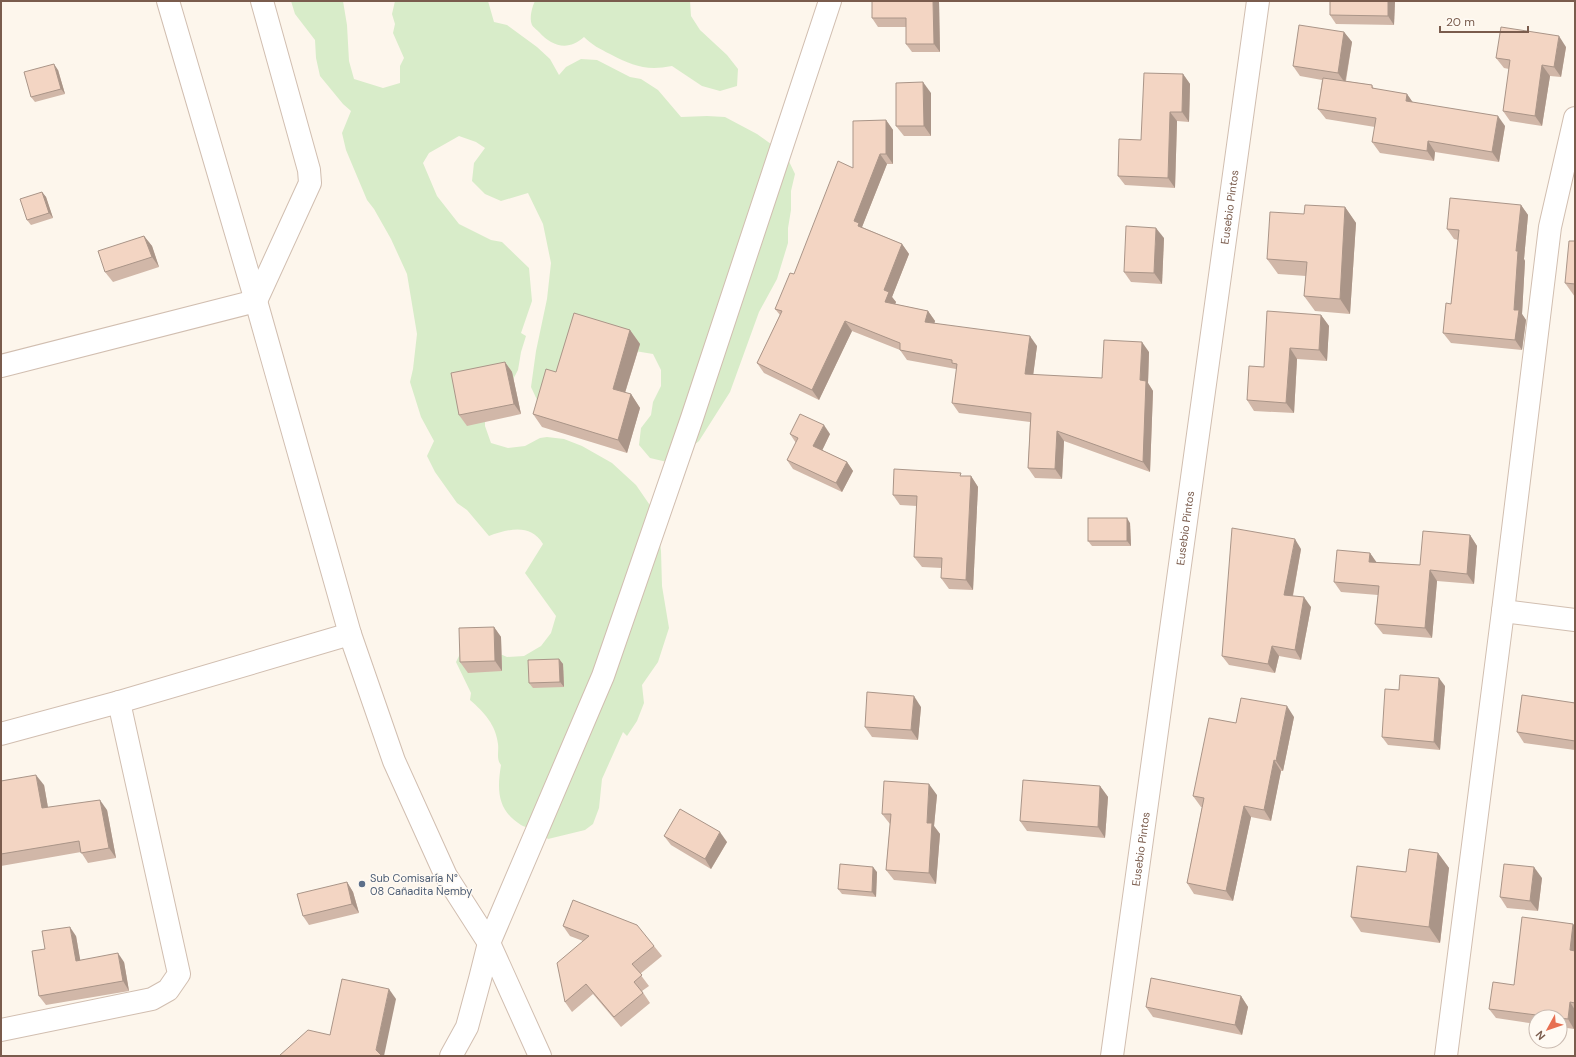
<svg xmlns="http://www.w3.org/2000/svg" width="1576" height="1057" viewBox="0 0 1576 1057" font-family="'DM Sans',sans-serif">
<style>
.green{fill:#d8ecc9}
.lines{fill:none;stroke-linecap:round;stroke-linejoin:round}
.minor-casing{stroke:#d1beb0;stroke-width:24}
.minor{stroke:#fff;stroke-width:22}
.wall{fill:#d1b7a8}
.shaded-wall{fill:#aa9588}
.building{fill:#f3d5c3;stroke:#aa9588}
.service-dot{fill:#5c6f8a;stroke:#fffaf3;stroke-width:1.5}
.labels{text-anchor:middle;stroke-width:3;stroke-linejoin:round;paint-order:stroke}
.street-label{font-size:11px;fill:#7a5c4d;stroke:#fffaf3}
.service-label{font-size:11px;fill:#4e5e75;stroke:#fffaf3;text-anchor:start}
</style>
<rect width="100%" height="100%" fill="#fdf6ec"/>
<g class="green">
<path d="M291,1H343L347,25L349,61L354,79L383,88L400,83V66L404,58L393,33L395,24L392,14L395,1H488L494,22L507,25L537,47L550,59L559,75L566,67L581,59L597,60L630,77L641,79L658,90L681,117L707,116L725,117L757,134L786,155L795,174L791,191V210L788,228V243L777,279L759,312L730,392L699,441L684,453L667,462L650,458L639,445L641,428L651,415L653,402L661,386V370L653,354L635,351L546,419L531,387L536,351L547,299L551,263L543,224L528,193L501,201L485,194L472,181L474,163L485,148L476,142L459,136L429,153L423,163L437,196L459,224L491,240L502,242L529,268L532,301L521,333L526,336L521,352L518,370L510,385L485,408V426L491,443L508,448L525,446L540,438L547,437L564,439L582,446L612,463L636,485L656,514L661,551L662,586L669,628L658,662L642,685L644,703L637,721L627,736L623,732L602,779L599,808L593,824L585,830L548,839C545,836 541,833 538,831C533,828 526,828 521,825C497,810 497,790 501,765C496,759 499,751 498,744C496,725 484,712 470,700L471,693L456,662L464,646H482L507,657L524,656L541,646L551,633L556,616L525,573L543,544C531,523 508,529 489,536L467,510L457,503L435,472L427,456L434,441L421,417L410,382L413,369L417,334L407,274L391,239L374,209L367,200L346,150L342,133L351,111L343,104L320,76L316,58L315,40L295,14Z"/>
<path d="M535,1H690L691,16L700,30L727,55L738,69L737,86L720,91L702,86L672,66C646,71 633,66 610,54C600,49 592,45 584,37C569,51 552,47 539,32C537,30 533,27 532,25C529,18 532,7 535,1Z"/>
</g>
<g class="lines">
<g class="minor-casing">
<g id="minor">
<polyline points="168,1 256,301 350,634 394,761 446,876 489,943 540,1056"/>
<polyline points="1,366 256,301 310,183 309,170 262,1"/>
<polyline points="1503,611 1575,620"/>
<polyline points="1,734 119,702 350,634"/>
<polyline points="1,1030 152,999 168,990 179,974 119,702"/>
<polyline points="451,1056 467,1027 480,979 489,943 603,676 692,418 830,1"/>
<path id="s1" d="M1112,1056L1258,1"/>
<polyline points="1446,1056 1503,611 1550,227 1575,118"/>
</g>
</g>
<use href="#minor" class="minor"/>
</g>
<g class="wall">
<polygon points="872,1 938,1 939,2 940,52 912,52 906,44 906,27 878,27 872,18"/>
<polygon points="1330,1 1395,1 1394,25 1336,24 1330,15"/>
<polygon points="1344,32 1352,42 1346,81 1372,85 1374,89 1407,94 1413,103 1505,126 1499,162 1435,152 1434,161 1380,153 1372,142 1375,127 1326,119 1318,109 1322,80 1300,76 1293,66"/>
<polygon points="1566,47 1561,77 1550,76 1542,126 1510,121 1503,111 1509,69 1504,68 1496,58"/>
<polygon points="58,70 65,94 35,102 31,97"/>
<polygon points="1183,74 1190,84 1189,122 1177,121 1175,188 1125,185 1118,176"/>
<polygon points="931,93 931,136 904,136 896,126"/>
<polygon points="886,120 893,130 893,164 887,164 862,227 902,244 909,254 892,297 896,302 895,304 928,311 935,321 934,323 1037,346 1033,375 1102,378 1149,352 1148,383 1153,391 1150,472 1064,441 1062,479 1035,478 1028,468 1030,422 959,413 952,403 957,370 956,369 907,360 900,350 852,331 819,400 764,373 757,363 780,315 775,309 853,168"/>
<polygon points="42,192 46,197 53,218 31,225 27,220"/>
<polygon points="1521,205 1528,215 1524,259 1525,261 1522,314 1526,320 1522,350 1451,343 1443,333 1451,304 1458,240 1454,239 1447,229"/>
<polygon points="1345,207 1356,223 1350,314 1315,311 1304,296 1306,276 1278,274 1267,259 1304,214"/>
<polygon points="144,236 152,246 159,267 113,282 105,272"/>
<polygon points="1164,238 1162,284 1131,282 1124,272"/>
<polygon points="1575,241 1575,297 1565,283"/>
<polygon points="1321,315 1329,326 1327,361 1297,359 1294,413 1254,411 1247,400 1264,367"/>
<polygon points="630,330 640,344 625,393 631,394 640,408 627,453 542,427 533,414 556,372"/>
<polygon points="505,362 512,372 521,414 467,426 459,415"/>
<polygon points="790,434 830,434 822,450 847,462 853,471 842,492 793,469 787,460 796,443"/>
<polygon points="963,476 971,476 978,487 973,590 949,589 941,578 942,568 922,567 914,557 917,506 900,505 893,495"/>
<polygon points="1130,523 1131,546 1092,546 1088,541"/>
<polygon points="1470,535 1477,546 1474,584 1437,581 1432,638 1383,634 1375,624 1378,595 1341,592 1334,582 1370,553 1376,562 1420,565"/>
<polygon points="1301,549 1293,596 1311,607 1301,660 1279,656 1275,673 1229,665 1222,656"/>
<polygon points="494,627 501,637 502,671 468,673 460,662"/>
<polygon points="559,659 563,664 564,687 533,688 529,683"/>
<polygon points="1445,686 1440,750 1388,745 1382,737 1399,690"/>
<polygon points="1575,703 1575,750 1524,743 1517,732"/>
<polygon points="921,707 918,740 872,737 865,727"/>
<polygon points="1294,717 1283,771 1281,771 1271,821 1251,817 1233,901 1194,894 1187,883 1202,807 1201,807 1193,796 1236,723"/>
<polygon points="1,781 44,785 48,808 107,810 116,858 88,863 81,852 1,866"/>
<polygon points="1100,786 1108,797 1105,838 1027,831 1020,821"/>
<polygon points="937,795 934,826 940,834 936,884 894,880 886,870 890,824 882,814"/>
<polygon points="664,836 727,842 711,869 671,845"/>
<polygon points="1438,853 1449,868 1440,943 1361,932 1351,917 1406,872"/>
<polygon points="877,872 876,897 842,894 838,889"/>
<polygon points="1542,878 1538,911 1507,908 1500,897"/>
<polygon points="347,882 353,892 359,913 309,925 303,916"/>
<polygon points="563,926 654,946 662,956 640,974 649,986 642,991 650,1003 621,1027 593,994 572,1012 565,1002 583,941 570,936"/>
<polygon points="1575,926 1575,1024 1574,1029 1560,1027 1560,1017 1536,1017 1536,1024 1496,1018 1489,1009"/>
<polygon points="76,936 80,960 124,962 129,991 46,1005 39,996 45,949"/>
<polygon points="1241,996 1248,1007 1242,1035 1153,1017 1146,1007"/>
</g>
<g class="shaded-wall">
<polygon points="933,1 938,1 939,2 940,52 934,44"/>
<polygon points="1388,1 1395,1 1394,25 1388,16"/>
<polygon points="1344,32 1352,42 1345,83 1338,73"/>
<polygon points="1559,36 1566,47 1561,77 1554,67"/>
<polygon points="54,64 58,70 65,94 61,89"/>
<polygon points="1542,65 1550,76 1542,126 1535,116"/>
<polygon points="1183,74 1190,84 1189,122 1182,112"/>
<polygon points="923,82 931,93 931,136 924,126"/>
<polygon points="1407,94 1414,104 1406,101"/>
<polygon points="1170,112 1177,121 1175,188 1168,178"/>
<polygon points="1498,116 1505,126 1499,162 1492,152"/>
<polygon points="886,120 893,130 893,164 886,154"/>
<polygon points="1428,141 1435,152 1434,161 1427,151"/>
<polygon points="880,154 887,164 862,227 865,236 854,221"/>
<polygon points="42,192 46,197 53,218 49,213"/>
<polygon points="1521,205 1528,215 1524,259 1525,261 1522,314 1526,320 1522,350 1515,340 1514,310 1516,251"/>
<polygon points="1345,207 1356,223 1350,314 1340,299"/>
<polygon points="1156,228 1164,238 1162,284 1154,273"/>
<polygon points="144,236 152,246 159,267 152,257"/>
<polygon points="902,244 909,254 892,297 896,302 892,312 885,302 884,290"/>
<polygon points="928,311 935,321 932,332 925,322"/>
<polygon points="1321,315 1329,326 1327,361 1319,350"/>
<polygon points="845,321 852,331 819,400 812,390"/>
<polygon points="630,330 640,344 622,402 613,389"/>
<polygon points="1030,336 1037,346 1032,384 1025,374"/>
<polygon points="1142,342 1149,352 1148,383 1153,391 1150,472 1143,462 1140,380"/>
<polygon points="1290,348 1297,359 1294,413 1286,403"/>
<polygon points="505,362 512,372 521,414 514,404"/>
<polygon points="631,394 640,408 627,453 618,440"/>
<polygon points="824,425 830,434 820,455 813,446"/>
<polygon points="1057,431 1064,441 1062,479 1055,469"/>
<polygon points="847,462 853,471 842,492 836,483"/>
<polygon points="971,476 978,487 973,590 966,580"/>
<polygon points="1127,518 1130,523 1131,546 1127,541"/>
<polygon points="1470,535 1477,546 1474,584 1467,574"/>
<polygon points="1295,539 1301,549 1291,605 1284,595"/>
<polygon points="1370,553 1377,563 1369,562"/>
<polygon points="1430,570 1437,581 1432,638 1425,628"/>
<polygon points="1304,597 1311,607 1301,660 1295,650"/>
<polygon points="494,627 501,637 502,671 495,661"/>
<polygon points="1272,646 1279,656 1275,673 1268,664"/>
<polygon points="559,659 563,664 564,687 560,682"/>
<polygon points="1439,678 1445,686 1440,750 1434,742"/>
<polygon points="914,696 921,707 918,740 911,730"/>
<polygon points="1287,706 1294,717 1283,771 1276,761"/>
<polygon points="1274,760 1281,771 1271,821 1264,810"/>
<polygon points="36,775 44,785 50,819 42,808"/>
<polygon points="929,784 937,795 934,826 940,834 936,884 929,873 927,823"/>
<polygon points="1100,786 1108,797 1105,838 1098,827"/>
<polygon points="100,800 107,810 116,858 109,848"/>
<polygon points="1244,806 1251,817 1233,901 1226,891"/>
<polygon points="720,832 727,842 711,869 705,859"/>
<polygon points="1438,853 1449,868 1440,943 1429,927"/>
<polygon points="873,867 877,872 876,897 872,892"/>
<polygon points="1534,867 1542,878 1538,911 1530,901"/>
<polygon points="347,882 353,892 359,913 352,904"/>
<polygon points="1573,924 1575,926 1575,957 1570,950"/>
<polygon points="70,927 76,936 82,970 76,961"/>
<polygon points="118,953 124,962 129,991 123,981"/>
<polygon points="389,989 396,999 384,1056 380,1056 376,1050"/>
<polygon points="1241,996 1248,1007 1242,1035 1235,1025"/>
<polygon points="1570,1002 1575,1010 1574,1029 1568,1019"/>
</g>
<g class="building">
<polygon points="872,1 933,1 934,44 906,44 906,18 872,18"/>
<polygon points="1330,1 1388,1 1388,16 1330,15"/>
<polygon points="1299,25 1344,32 1338,73 1293,66"/>
<polygon points="1501,27 1559,36 1554,67 1542,65 1535,116 1503,111 1510,60 1496,58"/>
<polygon points="54,64 61,89 31,97 24,72"/>
<polygon points="1144,73 1183,74 1182,112 1170,112 1168,178 1118,176 1119,139 1141,140"/>
<polygon points="1323,78 1372,85 1372,88 1407,94 1406,101 1498,116 1492,152 1428,141 1427,151 1372,142 1376,118 1318,109"/>
<polygon points="923,82 924,126 896,126 896,83"/>
<polygon points="886,120 886,154 880,154 854,221 859,223 858,226 902,244 884,290 889,292 885,302 928,311 925,322 1030,336 1025,374 1102,378 1104,340 1142,342 1140,380 1146,381 1143,462 1057,431 1055,469 1028,468 1031,413 952,403 957,364 952,363 952,360 900,350 900,343 845,321 812,390 757,363 782,311 775,309 790,273 794,274 838,161 853,168 853,121"/>
<polygon points="42,192 49,213 27,220 20,199"/>
<polygon points="1450,198 1521,205 1516,251 1518,251 1514,310 1519,310 1515,340 1443,333 1446,303 1451,304 1459,230 1447,229"/>
<polygon points="1305,205 1345,207 1340,299 1304,296 1307,262 1267,259 1270,212 1304,214"/>
<polygon points="1126,226 1156,228 1154,273 1124,272"/>
<polygon points="144,236 152,257 105,272 98,251"/>
<polygon points="1569,241 1575,241 1575,284 1565,283"/>
<polygon points="1267,311 1321,315 1319,350 1290,348 1286,403 1247,400 1249,366 1264,367"/>
<polygon points="574,313 630,330 613,389 631,394 618,440 533,414 546,369 556,372"/>
<polygon points="505,362 514,404 459,415 451,373"/>
<polygon points="800,414 824,425 813,446 847,462 836,483 787,460 798,438 790,434"/>
<polygon points="894,469 961,473 960,476 971,476 966,580 941,578 942,558 914,557 917,496 893,495"/>
<rect x="1088" y="518" width="39" height="23"/>
<polygon points="1232,528 1295,539 1284,595 1304,597 1295,650 1272,646 1268,664 1222,656"/>
<polygon points="1423,531 1470,535 1467,574 1430,570 1425,628 1375,624 1379,586 1334,582 1337,550 1370,553 1369,562 1420,565"/>
<polygon points="494,627 495,661 460,662 459,628"/>
<polygon points="559,659 560,682 529,683 528,660"/>
<polygon points="1400,675 1439,678 1434,742 1382,737 1385,689 1399,690"/>
<polygon points="867,692 914,696 911,730 865,727"/>
<polygon points="1522,695 1575,703 1575,741 1517,732"/>
<polygon points="1241,698 1287,706 1276,761 1274,760 1264,810 1244,806 1226,891 1187,883 1204,798 1193,796 1209,718 1236,723"/>
<polygon points="36,775 42,808 100,800 109,848 81,853 79,841 1,854 1,781"/>
<polygon points="1023,780 1100,786 1098,827 1020,821"/>
<polygon points="884,781 929,784 927,823 932,823 929,873 886,870 891,814 882,814"/>
<polygon points="680,809 720,832 705,859 664,836"/>
<polygon points="1409,849 1438,853 1429,927 1351,917 1357,866 1406,872"/>
<polygon points="840,864 873,867 872,892 838,889"/>
<polygon points="1504,864 1534,867 1530,901 1500,897"/>
<polygon points="347,882 352,904 303,916 297,894"/>
<polygon points="573,900 637,925 654,946 632,964 642,975 634,982 643,993 614,1017 586,984 565,1002 557,963 589,936 563,926"/>
<polygon points="1522,917 1573,924 1570,950 1575,951 1575,1003 1570,1002 1568,1019 1560,1018 1560,1017 1552,1017 1489,1009 1493,982 1514,985"/>
<polygon points="70,927 76,961 118,953 123,981 39,996 32,951 45,949 42,931"/>
<polygon points="1151,978 1241,996 1235,1025 1146,1007"/>
<polygon points="342,979 389,989 376,1050 382,1056 279,1056 308,1030 330,1035"/>
</g>
<circle class="service-dot" cx="362" cy="884" r="4"/>
<g class="labels">
<g class="street-label">
<text dy="4" stroke="none"><textPath href="#s1" startOffset="857">Eusebio Pintos</textPath></text>
<text dy="4" stroke="none"><textPath href="#s1" startOffset="533">Eusebio Pintos</textPath></text>
<text dy="4" stroke="none"><textPath href="#s1" startOffset="209">Eusebio Pintos</textPath></text>
</g>
<g class="service-label">
<text x="370" y="882">Sub Comisaría N°<tspan x="370" dy="13">08 Cañadita Ñemby</tspan></text>
</g>
</g>
<rect width="1576" height="1057" fill="none" stroke="#7a5c4d" stroke-width="4"/>
<g transform="translate(1548 1029) rotate(230)"><circle r="19" fill="#fffaf3" stroke="#cabbb1"/>
<path d="M0-3L7 15L0 10L-7 15Z" fill="#e76f51"/>
<text y="-6" font-size="11" font-weight="bold" text-anchor="middle" fill="#7a5c4d">N</text>
</g>
<path d="M1440 26v6h88v-6" fill="none" stroke="#7a5c4d" stroke-width="2"/>
<text x="1446" y="26" font-size="12" fill="#7a5c4d" stroke="#fffaf3" stroke-width="3" paint-order="stroke">20 m</text>
</svg>
